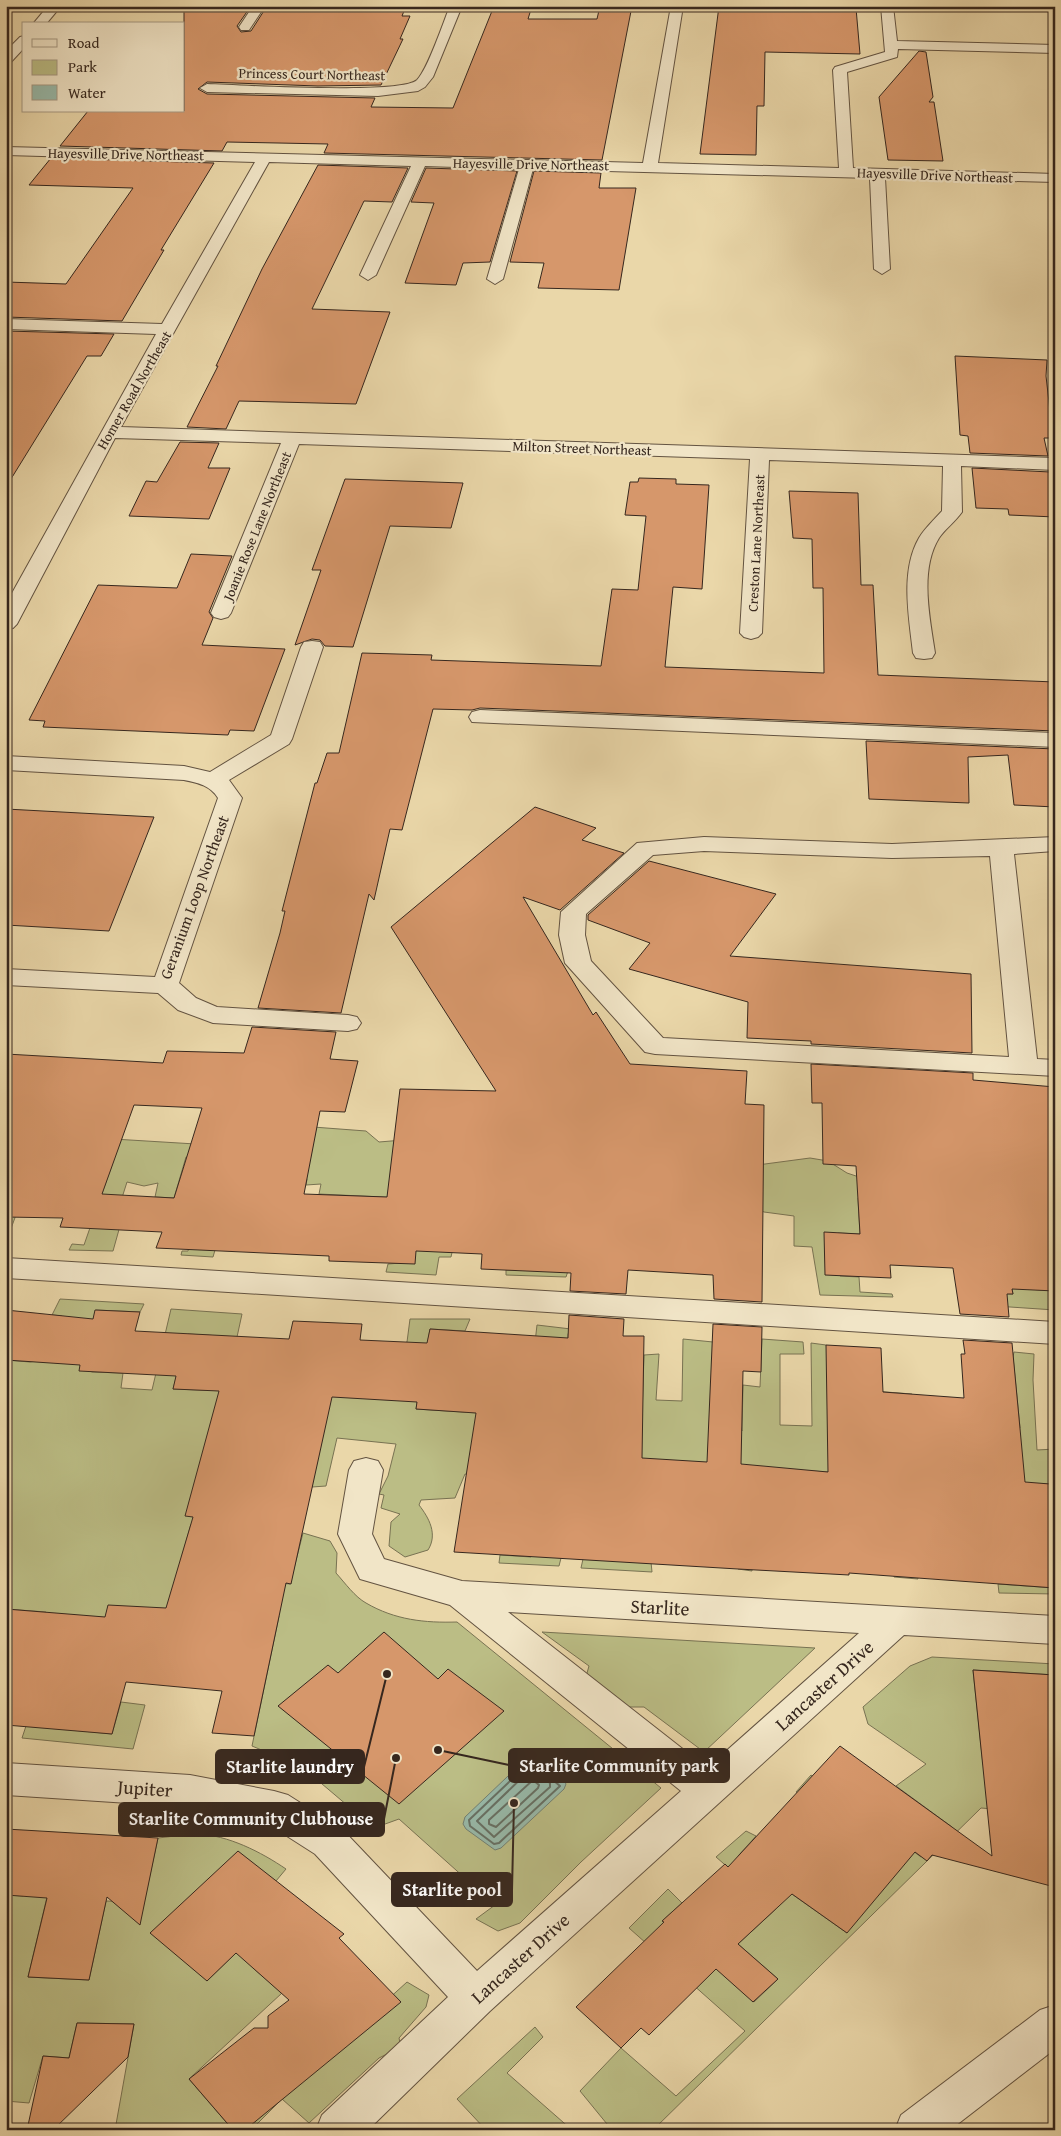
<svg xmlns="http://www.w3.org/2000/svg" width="1061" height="2136" viewBox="0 0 1061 2136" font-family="'Gentium Book Plus',serif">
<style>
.green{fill:#bbbd85;stroke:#787252}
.water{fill:#98baaa;stroke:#717f72}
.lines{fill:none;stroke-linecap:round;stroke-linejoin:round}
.shore{stroke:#677064;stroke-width:2}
.building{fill:#d6976b;stroke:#36271e;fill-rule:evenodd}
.minor-casing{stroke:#635341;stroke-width:2}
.minor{fill:#f1e5c7;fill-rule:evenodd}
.labels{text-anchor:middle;stroke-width:4.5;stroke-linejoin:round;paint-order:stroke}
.far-street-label{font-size:14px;fill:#36271e;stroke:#f1e5c7}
.street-label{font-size:16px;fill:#36271e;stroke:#f1e5c7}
.near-street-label{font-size:19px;fill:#36271e;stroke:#f1e5c7}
.leader{fill:none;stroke:#36271e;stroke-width:2}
.callout-dot{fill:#36271e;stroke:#f1e5c7;stroke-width:2}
.callout{fill:#36271e;stroke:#36271e;stroke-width:2}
.callout-label{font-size:18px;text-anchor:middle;font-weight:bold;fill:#fff}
</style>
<rect width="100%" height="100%" fill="#ead7a9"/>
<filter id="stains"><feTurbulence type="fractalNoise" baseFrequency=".004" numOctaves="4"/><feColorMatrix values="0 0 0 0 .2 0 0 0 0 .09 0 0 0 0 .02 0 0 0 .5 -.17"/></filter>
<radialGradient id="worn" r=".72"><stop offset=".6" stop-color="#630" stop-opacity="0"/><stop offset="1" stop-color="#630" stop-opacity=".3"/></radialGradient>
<g class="green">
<path d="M631,1079L650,1090L658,1102L647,1115L633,1125L656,1144L660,1159L691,1155L750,1166L810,1158L828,1161L847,1173L868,1180L884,1171L889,1156L897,1150L935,1165L954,1160L956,1140L928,1114L945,1094L971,1091L994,1095L1003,1106L1001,1116L978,1133L984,1144L1001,1152V1160L992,1167L988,1174L1036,1178L1050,1190H1055V1233L1022,1231L1028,1289L1055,1291V1310L980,1305L978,1292L1013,1294L1001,1218L988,1213L986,1208H969L974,1247L950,1246L940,1210L916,1208V1213L897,1212V1208L888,1200L858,1198L860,1234L838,1233L840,1276L859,1277L860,1292L892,1294L893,1297L820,1295L812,1247L794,1246V1216L764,1212L752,1206L739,1205L738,1244L708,1243L710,1212L684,1213L683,1224L658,1223V1226H632L633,1207L616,1213H596L580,1217L578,1233H562L558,1270L568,1271L566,1277L506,1275V1270H515L519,1216L504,1209L505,1198L516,1191L514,1183L493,1184L490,1217L471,1216L473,1201L445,1200L442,1231L453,1248L451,1257H439L436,1275L386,1272L388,1264L401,1263C391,1255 390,1247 392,1235L403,1227L420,1225L424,1199L319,1194L321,1184L306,1185L307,1179L301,1171L306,1164L280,1163L272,1194L225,1192L216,1229H221L213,1257L181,1255L182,1251H188L216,1159L186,1157L174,1198L155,1197L158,1183L144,1186L127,1182L113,1226H120L113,1251L69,1250L72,1244L84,1245L114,1159C109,1158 86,1165 77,1166L65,1200L51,1198L56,1177H30L6,1242V1172L16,1147L6,1146V1135L49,1137L68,1129L97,1138L261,1148L270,1137L313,1127L366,1131L379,1142L403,1140L426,1145L443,1142L476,1149L490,1146L502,1135L565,1130L576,1121L569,1108L571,1096L584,1086Z"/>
<path d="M60,1299L144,1304L140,1312L96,1310L80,1366L92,1372L123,1373L121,1388L152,1390L171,1309L242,1314L237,1337L188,1334L173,1389L281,1393L407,1342L410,1319H470L465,1331L430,1329L416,1409L479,1413L528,1403L537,1325L571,1329L568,1334L564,1413L642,1417L644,1355L659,1354L656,1400L682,1401L683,1339L713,1342L742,1431L743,1385L760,1387L762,1339L803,1342L804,1354H780V1425L812,1426L811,1343L826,1345L860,1390L912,1394L913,1437L1020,1428L1013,1357L1014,1352L1034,1354L1033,1380L1037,1450L1055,1449V1531L1049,1484L910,1481L918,1579L894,1577V1527L829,1472L794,1470L752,1522V1571L738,1569L742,1468L651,1562L652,1572L581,1568L583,1559L562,1554L559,1566L499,1563L500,1555L531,1557L543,1456L475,1476L465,1474L455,1498L421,1500L419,1505C429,1518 438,1534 428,1550L405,1557L389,1546L391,1522L400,1514L381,1508L384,1495L379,1494L388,1476L396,1444L337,1438L326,1486L312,1487L275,1523L274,1531L191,1524L177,1574L290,1584L303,1533L330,1541L337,1553L336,1573C345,1583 355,1597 366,1603C395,1620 425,1623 457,1622L661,1788L581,1862L520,1923L498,1931L476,1919L495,1905L399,1819L374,1828L302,1767L252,1746L279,1616L166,1622L73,1730L112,1734L121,1702L145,1705L133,1749L22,1738L37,1693L46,1612L6,1609V1360L30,1362L47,1359L62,1316L52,1315Z"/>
<polygon points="998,1584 1055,1588 1055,1594 999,1593"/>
<polygon points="542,1632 815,1648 704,1752 644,1707 612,1707 585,1680 589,1666"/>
<polygon points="932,1657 1055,1664 1055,1675 973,1670 983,1765 1055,1814 981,1808 653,2130 601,2130 607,2124 580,2091 621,2048 676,2096 745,2031 629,1928 668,1889 682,1903 662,1921 754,2002 778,1979 738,1944 776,1909 716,1857 746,1831 756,1836 738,1856 847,1933 851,1829 796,1792 811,1775 921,1857 952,1827 896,1786 926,1764 868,1724 863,1707 910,1666"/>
<path d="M62,1834L28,1977L89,1980L106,1901L144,1902L158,1838C170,1837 184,1834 197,1834C228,1835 261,1852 286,1869L276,1881L207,1981L249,1940L268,1955L253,1968L282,1993L189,2079L233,2130H115L134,2024L77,2023L69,2058L43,2056L29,2103L6,2101V1895L23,1896Z"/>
<polygon points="407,1982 429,1995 426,2007 399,2038 401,2047 379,2058 309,2123 282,2099 251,2130 244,2130"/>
<polygon points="535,2027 543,2037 507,2073 572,2130 486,2130 457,2099"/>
</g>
<polygon class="water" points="528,1757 535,1758 563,1779 566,1784 564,1789 501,1848 495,1850 466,1829 463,1824 465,1817"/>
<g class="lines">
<g class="shore">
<polygon points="529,1763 533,1763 560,1786 499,1843 494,1844 470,1826 469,1820"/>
<polygon points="530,1770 550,1783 550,1787 494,1837 477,1821"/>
<polygon points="533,1780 539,1785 538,1788 496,1827 489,1824 489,1820"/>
</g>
</g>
<g class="building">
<polygon points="184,6 251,6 237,26 241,32 251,31 267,6 406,6 402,16 410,16 400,39 403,39 381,85 318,86 207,82 198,89 207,94 375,98 371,107 453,108 494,6 532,6 528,19 597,19 600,6 632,6 602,160 324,153 328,144 227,142 222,151 60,146 88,111 184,111"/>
<polygon points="719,6 854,6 856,8 860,54 765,52 764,106 757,106 756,155 700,154"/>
<polygon points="919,51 926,52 933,97 929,102 934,102 943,161 888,160 879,97"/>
<polygon points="51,158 214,163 161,250 164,250 122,321 6,317 6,282 66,284 133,188 29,185"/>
<polygon points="318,165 408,168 392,202 364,201 312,309 390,312 356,404 239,401 226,429 187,427 218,366 216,366 262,269"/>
<polygon points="426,168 517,171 490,262 463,263 456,285 405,283 434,203 411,202"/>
<polygon points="534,171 601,173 599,188 636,188 619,290 538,288 544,263 510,262"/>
<polygon points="6,331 114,334 101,356 87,356 6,487"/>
<polygon points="955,356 1047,360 1046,376 1053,438 1044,438 1048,456 970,453 968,436 960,435"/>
<polygon points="180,442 219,443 208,468 230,468 209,519 129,516 146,481 157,482"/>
<polygon points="972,468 1050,472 1055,496 1055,517 1009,515 1008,509 976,508"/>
<polygon points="639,478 676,479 676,484 709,485 702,589 673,587 665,667 824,673 823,588 813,588 812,539 793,538 789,491 858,493 861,585 873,585 878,675 1055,682 1055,731 480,708 472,710 433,709 402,830 390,829 374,900 369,894 341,1013 258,1008 280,933 285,911 282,911 315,783 317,783 327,753 339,753 362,653 432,655 431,660 601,666 612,589 638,590 646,516 625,515 630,482 638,482"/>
<polygon points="345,479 463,483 451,528 390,526 353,647 325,646 320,640 312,639 295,645 321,570 312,570"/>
<polygon points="191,554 232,556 209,612 213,618 202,645 285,649 254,731 230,730 228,735 43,727 45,721 29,720 98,585 177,588"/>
<polygon points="866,741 1055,749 1055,807 1014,805 1008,755 968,757 969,803 869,799"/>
<path d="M535,807L596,828L582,840L624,853L560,910L523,897L593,1015L596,1012L630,1064L747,1071L745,1104L764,1105L762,1302L714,1299L713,1275L628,1270L626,1294L570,1291L571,1273L481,1269L482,1254L416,1251L415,1264L329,1261V1256L156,1248L162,1232L60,1227L63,1218L6,1217V1054L163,1063L167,1051L244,1053L252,1027L336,1032L330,1059L358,1061L345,1112L320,1111L304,1194L387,1197L400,1089L496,1091L391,927ZM134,1105L202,1108L174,1198L102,1194Z"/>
<polygon points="6,809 154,817 109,931 6,925"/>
<polygon points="649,861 776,894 730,956 971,974 972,1053 811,1044 811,1041 747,1038 748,1002 629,969 650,943 588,920 588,915"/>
<polygon points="811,1064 973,1073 973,1080 1055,1087 1055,1291 1012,1289 1013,1294 1007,1294 1009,1317 960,1314 953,1268 890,1265 891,1278 825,1275 824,1232 860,1234 856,1166 823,1164 822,1103 812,1103"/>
<polygon points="6,1310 93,1319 95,1310 140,1312 135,1331 289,1339 293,1321 362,1324 360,1340 427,1343 430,1329 568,1338 569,1315 624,1319 623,1336 644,1336 642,1458 707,1462 713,1324 762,1327 761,1372 743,1371 741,1464 828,1472 826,1345 881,1348 883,1392 964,1398 961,1354 965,1354 963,1340 1012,1343 1025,1482 1050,1484 1055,1531 1055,1588 849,1573 849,1575 738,1569 454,1552 476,1413 416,1409 417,1402 332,1397 291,1584 286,1583 254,1736 212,1733 222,1691 126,1682 112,1734 6,1725 6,1609 105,1617 108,1605 166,1608 193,1517 185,1516 219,1391 173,1389 176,1376 79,1371 80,1365 6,1360"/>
<polygon points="384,1632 438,1679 448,1669 504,1711 399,1804 278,1706 328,1665 338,1673"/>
<polygon points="973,1670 1055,1675 1055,1863 1051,1886 932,1855 927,1861 915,1852 847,1933 792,1894 738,1944 778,1979 753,2002 716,1969 649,2035 641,2028 621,2048 576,2007 664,1922 662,1921 725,1864 728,1867 840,1746 992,1856"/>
<polygon points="6,1829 158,1838 140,1925 107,1897 89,1980 28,1977 47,1898 6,1895"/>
<polygon points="238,1851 344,1934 339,1938 401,2002 245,2130 233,2130 189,2079 254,2028 268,2028 268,2016 289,2000 236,1953 207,1981 150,1933"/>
<polygon points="77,2023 134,2024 128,2057 53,2130 27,2130 43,2056 69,2058"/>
</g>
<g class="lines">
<g class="minor-casing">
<g id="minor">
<polygon points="48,6 61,6 46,24 33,24"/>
<polygon points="253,6 265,6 249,30 241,30 239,27"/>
<path d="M450,6H462L433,77L425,87L418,91L378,96L207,92L200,88L207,84C238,85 401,95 417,80C428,69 443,23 450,6Z"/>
<path d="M671,6H683L658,163L839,168L833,70L835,67L885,52L881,6H893L897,41L1055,45V53L898,49L897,57L847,72L853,168L1055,174V182L885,178L890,269L882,274L874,269L870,178L533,169L503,279L495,284L487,279L519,169L425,166L376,275L368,280L360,275L411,166L269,162L121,427L1055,458V470L961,466L962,512C955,522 945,529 939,538C919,570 930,619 935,653L932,658L924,659L916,658L913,653C909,617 900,571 919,538C925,528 934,520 942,511L943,466L769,460L762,633L758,637L751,639L744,637L740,633L750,459L299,444L231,613L228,617L221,619L214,617L211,613L281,443L115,438L17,624L13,628L6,630V604L156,334L6,329V319L162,324L255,162L6,155V147L643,163Z"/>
<polygon points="24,36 24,48 11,62 6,63 6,51 20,37"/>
<path d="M312,641L320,642L323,647L292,739L289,744L229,780L242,798L179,983L196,998L217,1007L348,1015L357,1017L361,1023L357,1029L348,1031L213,1023L178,1010L158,993L6,985V969L155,977L218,798C210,785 198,783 184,780L6,770V756L184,766L210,772L271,735L301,647L304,642Z"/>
<polygon points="480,710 1055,733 1055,747 472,722 469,717 472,712"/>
<path d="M704,837L892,844L1055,837V851L1014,854L1037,1059L1055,1060V1076L655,1054L645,1052L565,963L559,935L561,912L637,843ZM704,851L892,858L990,856L1009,1057L663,1038L591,961L585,935L586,914L653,855Z"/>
<polygon points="6,1258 1055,1322 1055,1344 6,1278"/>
<path d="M366,1458L378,1461L383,1470L372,1534L384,1559L462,1581L1055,1616V1644L904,1635L490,2011L368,2130H316L322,2115L448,1997L315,1854L265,1822L190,1807L6,1795V1763L190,1775L274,1791L288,1795L343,1830L477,1971L681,1791L450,1605L360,1579L338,1534L349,1470L354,1461ZM508,1612L859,1633L707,1768Z"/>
<polygon points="1055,2005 1055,2049 950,2130 895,2130 901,2115 1040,2010"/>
</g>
</g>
<use href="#minor" class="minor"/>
</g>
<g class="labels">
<g class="far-street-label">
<text transform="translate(312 74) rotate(1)" y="5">Princess Court Northeast</text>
<text transform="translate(126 154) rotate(1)" y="5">Hayesville Drive Northeast</text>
<text transform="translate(531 164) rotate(1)" y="5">Hayesville Drive Northeast</text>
<text transform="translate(935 175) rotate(2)" y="5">Hayesville Drive Northeast</text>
<text transform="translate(134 390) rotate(-60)" y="5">Homer Road Northeast</text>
<text transform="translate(582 448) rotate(2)" y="5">Milton Street Northeast</text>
<text transform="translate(257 526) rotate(-68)" y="5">Joanie Rose Lane Northeast</text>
<text transform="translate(756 543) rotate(-87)" y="5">Creston Lane Northeast</text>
</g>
<g class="street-label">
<text transform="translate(194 897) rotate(-70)" y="6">Geranium Loop Northeast</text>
</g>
<g class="near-street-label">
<text transform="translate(660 1607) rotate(3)" y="7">Starlite</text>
<text transform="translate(824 1685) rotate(-42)" y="7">Lancaster Drive</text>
<text transform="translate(145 1788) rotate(4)" y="7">Jupiter</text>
<text transform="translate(520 1958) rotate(-42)" y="7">Lancaster Drive</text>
</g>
</g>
<path class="leader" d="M438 1750L509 1765M387 1674L364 1767M396 1758L384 1819M514 1803L512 1890"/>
<g class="callout-dot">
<circle cx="438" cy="1750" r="5"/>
<circle cx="387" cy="1674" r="5"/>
<circle cx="396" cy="1758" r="5"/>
<circle cx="514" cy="1803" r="5"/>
</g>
<g class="callout">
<rect x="509" y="1749" width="220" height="33" rx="5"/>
<rect x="216" y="1750" width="148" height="33" rx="5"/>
<rect x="119" y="1803" width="265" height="33" rx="5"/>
<rect x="392" y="1873" width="120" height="33" rx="5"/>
</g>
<g class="callout-label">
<text x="619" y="1772">Starlite Community park</text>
<text x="290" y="1773">Starlite laundry</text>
<text x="251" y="1825">Starlite Community Clubhouse</text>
<text x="452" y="1896">Starlite pool</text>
</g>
<rect width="1061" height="2136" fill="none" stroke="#ead7a9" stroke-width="25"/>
<rect x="8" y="8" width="1046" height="2121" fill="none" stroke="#36271e" stroke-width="2.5"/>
<rect x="12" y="12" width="1036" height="2111" fill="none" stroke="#36271e"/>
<rect x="22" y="22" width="162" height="90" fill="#f1e5c7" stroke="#a69983"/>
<rect x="32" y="39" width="25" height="8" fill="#f1e5c7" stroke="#a69983"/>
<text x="68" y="48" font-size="15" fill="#36271e">Road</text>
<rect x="32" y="60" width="25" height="15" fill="#bbbd85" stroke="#a69983"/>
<text x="68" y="72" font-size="15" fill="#36271e">Park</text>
<rect x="32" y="85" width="25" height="15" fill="#98baaa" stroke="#a69983"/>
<text x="68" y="98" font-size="15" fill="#36271e">Water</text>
<rect width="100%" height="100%" filter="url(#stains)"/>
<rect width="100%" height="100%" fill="url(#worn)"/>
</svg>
